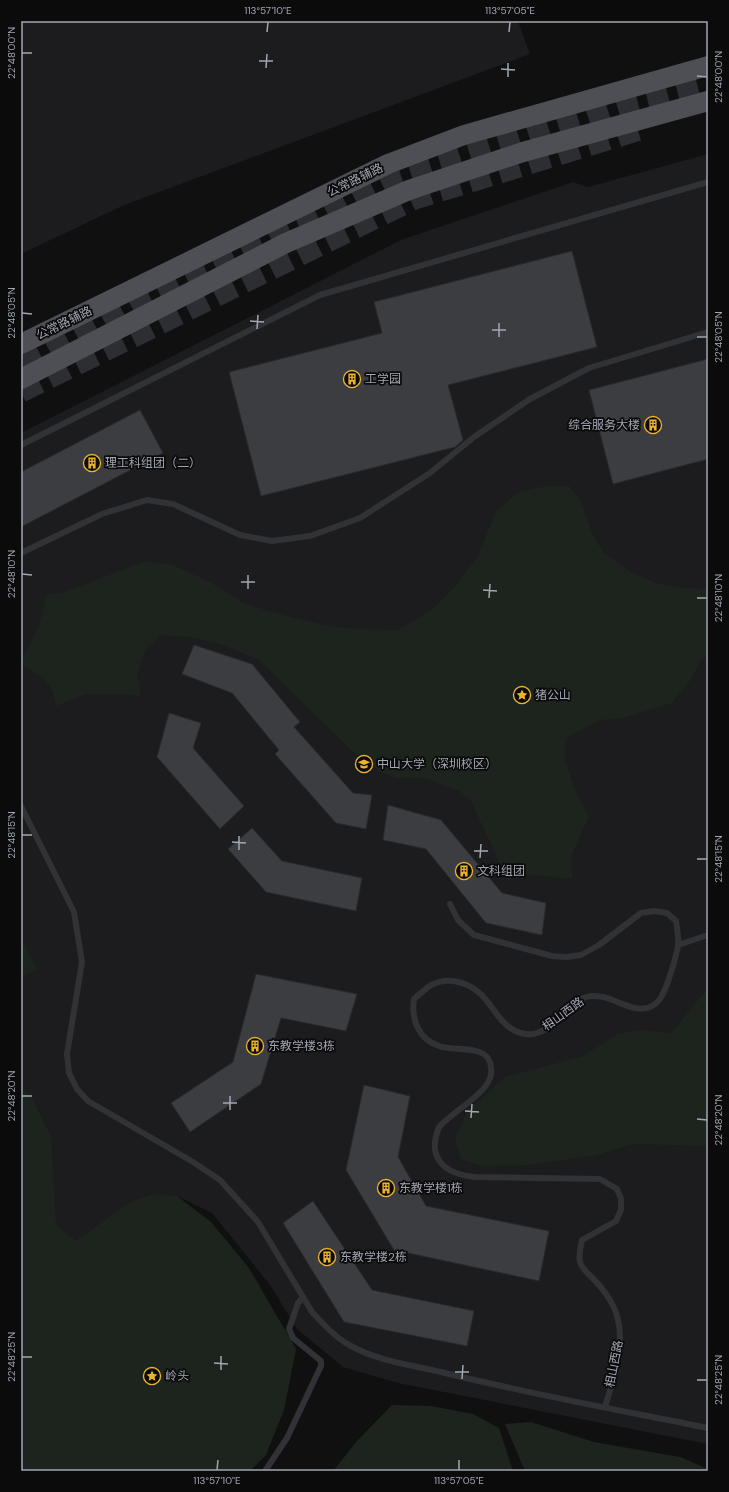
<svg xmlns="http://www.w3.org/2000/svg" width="729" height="1492" viewBox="0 0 729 1492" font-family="'DM Sans','Noto Sans SC',sans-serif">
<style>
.built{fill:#1c1c1e}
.green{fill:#1c241d}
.building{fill:#3c3d41;stroke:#2a2a2d}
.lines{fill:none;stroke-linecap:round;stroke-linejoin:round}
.trunk-tunnel{stroke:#2d2e31;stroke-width:21;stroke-dasharray:21 10;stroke-linecap:butt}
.service{stroke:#313236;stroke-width:6}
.primary{stroke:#4d4f55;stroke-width:20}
.ticks{fill:none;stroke:#a1a6b2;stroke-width:1.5}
.labels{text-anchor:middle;stroke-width:3.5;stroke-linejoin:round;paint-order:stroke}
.street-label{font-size:12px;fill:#a1a6b2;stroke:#0b0b0c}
.poi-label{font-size:12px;fill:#a1a6b2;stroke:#0b0b0c;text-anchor:start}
.neatline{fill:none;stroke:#a1a6b2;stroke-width:1.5}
.ticks-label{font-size:10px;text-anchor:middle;fill:#a1a6b2}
</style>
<rect width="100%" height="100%" fill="#101011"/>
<g class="built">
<polygon points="21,21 518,21 530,54 122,206 21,254"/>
<polygon points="708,154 708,1444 398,1383 343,1367 297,1329 270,1285 212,1213 177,1196 150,1198 81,1249 42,1216 21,1095 21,433 401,240 573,182 588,187"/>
</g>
<g class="green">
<path d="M547,486H569L582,503L592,533L603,552L632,573L659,584L682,588L708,589V655L701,660L689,682L672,703L623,718L601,720L566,738L565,759L575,791L589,816L571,856L572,879L516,873L508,882L471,801L459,791L426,778H396L383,773L352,751L259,660L226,646L191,637L162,635L145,650L137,674L141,696L119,694H86L56,706C53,682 41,675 21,665C21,655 29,648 33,639C40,625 43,609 47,594L62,593L146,561L173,565L210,582L244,603L275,613L324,625L354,629L398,630L434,608L457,584L478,556L496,511L519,492Z"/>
<polygon points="21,937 37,969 21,977"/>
<polygon points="708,988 708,1146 633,1144 593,1156 526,1165 482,1166 461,1159 455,1138 468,1110 505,1077 583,1056 618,1034 639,1030 671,1033"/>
<polygon points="21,1087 33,1100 51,1137 56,1225 76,1241 130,1202 154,1194 177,1196 211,1222 249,1268 296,1349 284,1410 266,1455 250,1471 21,1471"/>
<polygon points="392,1405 431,1406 473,1414 499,1428 513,1471 333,1471 358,1440"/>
<polygon points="531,1422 594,1442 680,1457 708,1469 708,1471 525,1471 505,1424"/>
</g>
<g class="building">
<polygon points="572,251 597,347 448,385 463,440 455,447 261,496 229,372 382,333 374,302"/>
<polygon points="708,359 708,459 613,484 589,390"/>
<polygon points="140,410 163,453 21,527 21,472"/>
<polygon points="194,645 252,664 300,722 294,727 353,793 372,795 366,829 336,823 275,754 279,750 232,693 182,674"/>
<polygon points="169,713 201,723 193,748 244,806 220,829 157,757"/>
<polygon points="388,805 441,820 502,893 546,903 542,935 486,923 426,849 383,840"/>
<polygon points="252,828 282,861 362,878 356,911 266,892 228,849"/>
<polygon points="256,974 357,994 346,1031 281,1018 261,1084 190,1132 171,1103 233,1062"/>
<polygon points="364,1085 410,1096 398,1157 426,1206 549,1231 539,1281 394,1250 346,1170"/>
<polygon points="313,1201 372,1290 474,1311 467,1346 344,1322 283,1223"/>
</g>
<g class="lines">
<g class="trunk-tunnel">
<polyline points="21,363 147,296 383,181 627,103 708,83"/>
<polyline points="21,392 415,199 643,129"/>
</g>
<g class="service">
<polyline points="21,445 320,295 708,182"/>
<polyline points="21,553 102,514 147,500 173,504 240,535 272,541 310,536 360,518 430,473 474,437 530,399 589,368 708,332"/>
<path d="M21,806L74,912L82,962L67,1054L69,1073L77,1089L88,1101L193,1162L220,1180L258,1222L312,1312C324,1325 336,1338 351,1346C378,1361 412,1365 441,1372C529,1394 619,1410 708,1428"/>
<path d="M450,904L458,920L474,935L552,956L566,957L581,955L599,945L641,913L654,911L667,913L676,921C677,929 679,938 678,946C677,953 674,962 672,969C666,988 661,1013 635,1008C620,1005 602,992 586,997C564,1004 551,1038 525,1034C506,1031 497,1014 487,1001C474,984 451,975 431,985C425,989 419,995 414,999C411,1019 418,1039 439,1046C454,1052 489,1043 491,1067C492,1075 490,1080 485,1087C473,1102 453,1112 439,1127C426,1159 445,1174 475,1177L600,1179L617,1189L621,1199V1210L616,1221L582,1240C575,1270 583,1266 599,1285C607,1294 616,1308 618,1320C625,1349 613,1380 605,1407"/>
<polyline points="678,945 708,935"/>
<polyline points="265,1471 287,1438 321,1366 321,1361 293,1338 289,1329 298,1303 303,1297"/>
</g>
<g class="primary">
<polyline points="21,344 388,164 464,135 708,66"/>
<polyline points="21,379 286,243 409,190 523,152 708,101"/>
</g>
</g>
<path class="ticks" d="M267,32L268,22M509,32L510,22M22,53H32M259,61H273M266,68L267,54M501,69L515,70M697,76L707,77M508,77V63M22,313L32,314M250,321L264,322M257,329L258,315M492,330H506M499,337V323M697,337H707M22,574L32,575M241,582H255M248,589V575M483,590L497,591M489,598L490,584M697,598H707M22,835H32M232,842L246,843M239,850V836M474,851H488M480,858L481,844M697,859H707M22,1096H32M223,1103H237M230,1110V1096M465,1111L479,1112M471,1118L472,1104M697,1119L707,1120M22,1357H32M214,1363L228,1364M221,1370V1356M455,1372H469M462,1379L463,1365M697,1380H707M217,1470L218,1460M459,1470V1460"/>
<defs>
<g id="building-ring" transform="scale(0.9)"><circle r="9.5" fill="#0b0b0c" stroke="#ebb32e" stroke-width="1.5"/><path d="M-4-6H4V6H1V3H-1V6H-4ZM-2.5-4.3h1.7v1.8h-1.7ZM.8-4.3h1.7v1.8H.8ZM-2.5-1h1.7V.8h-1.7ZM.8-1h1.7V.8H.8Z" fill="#ebb32e"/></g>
<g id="sight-ring" transform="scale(0.9)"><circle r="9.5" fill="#0b0b0c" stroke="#ebb32e" stroke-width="1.5"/><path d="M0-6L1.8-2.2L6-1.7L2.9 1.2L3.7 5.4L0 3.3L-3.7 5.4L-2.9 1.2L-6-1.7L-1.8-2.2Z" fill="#ebb32e"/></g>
<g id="university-ring" transform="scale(0.9)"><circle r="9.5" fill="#0b0b0c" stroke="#ebb32e" stroke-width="1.5"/><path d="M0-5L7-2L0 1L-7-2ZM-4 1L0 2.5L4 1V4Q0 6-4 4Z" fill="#ebb32e"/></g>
</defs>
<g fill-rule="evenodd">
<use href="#building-ring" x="352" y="379"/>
<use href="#building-ring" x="653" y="425"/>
<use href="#building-ring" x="92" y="463"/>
<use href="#sight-ring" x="522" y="695"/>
<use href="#university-ring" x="364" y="764"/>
<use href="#building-ring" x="464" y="871"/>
<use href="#building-ring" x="255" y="1046"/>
<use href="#building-ring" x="386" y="1188"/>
<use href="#building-ring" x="327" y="1257"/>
<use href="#sight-ring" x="152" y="1376"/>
</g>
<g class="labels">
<g class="street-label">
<text transform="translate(355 180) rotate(-26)" y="4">公常路辅路</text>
<text transform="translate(64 323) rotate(-26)" y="4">公常路辅路</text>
<text transform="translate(563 1014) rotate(-36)" y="4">相山西路</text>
<text transform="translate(614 1364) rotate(-79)" y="4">相山西路</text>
</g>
<g class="poi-label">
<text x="365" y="383">工学园</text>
<text x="640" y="429" text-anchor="end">综合服务大楼</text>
<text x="105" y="467">理工科组团（二）</text>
<text x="535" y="699">猪公山</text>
<text x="377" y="768">中山大学（深圳校区）</text>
<text x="477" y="875">文科组团</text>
<text x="268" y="1050">东教学楼3栋</text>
<text x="399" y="1192">东教学楼1栋</text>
<text x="340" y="1261">东教学楼2栋</text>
<text x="165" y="1380">岭头</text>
</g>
</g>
<rect width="729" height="1492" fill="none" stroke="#0b0b0c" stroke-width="44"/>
<rect x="22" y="22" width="685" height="1448" class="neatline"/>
<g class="ticks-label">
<text x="268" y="14">113°57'10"E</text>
<text x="510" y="14">113°57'05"E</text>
<text transform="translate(11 53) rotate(-90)" y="4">22°48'00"N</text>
<text transform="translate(718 77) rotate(-90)" y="4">22°48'00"N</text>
<text transform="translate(11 313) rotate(-90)" y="4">22°48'05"N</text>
<text transform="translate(718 337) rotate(-90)" y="4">22°48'05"N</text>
<text transform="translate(11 574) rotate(-90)" y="4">22°48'10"N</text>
<text transform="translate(718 598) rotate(-90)" y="4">22°48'10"N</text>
<text transform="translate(11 835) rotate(-90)" y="4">22°48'15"N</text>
<text transform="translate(718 859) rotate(-90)" y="4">22°48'15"N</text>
<text transform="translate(11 1096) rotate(-90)" y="4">22°48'20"N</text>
<text transform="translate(718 1120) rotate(-90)" y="4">22°48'20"N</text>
<text transform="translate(11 1357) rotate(-90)" y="4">22°48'25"N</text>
<text transform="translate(718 1380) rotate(-90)" y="4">22°48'25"N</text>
<text x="217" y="1484">113°57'10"E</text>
<text x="459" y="1484">113°57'05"E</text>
</g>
</svg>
